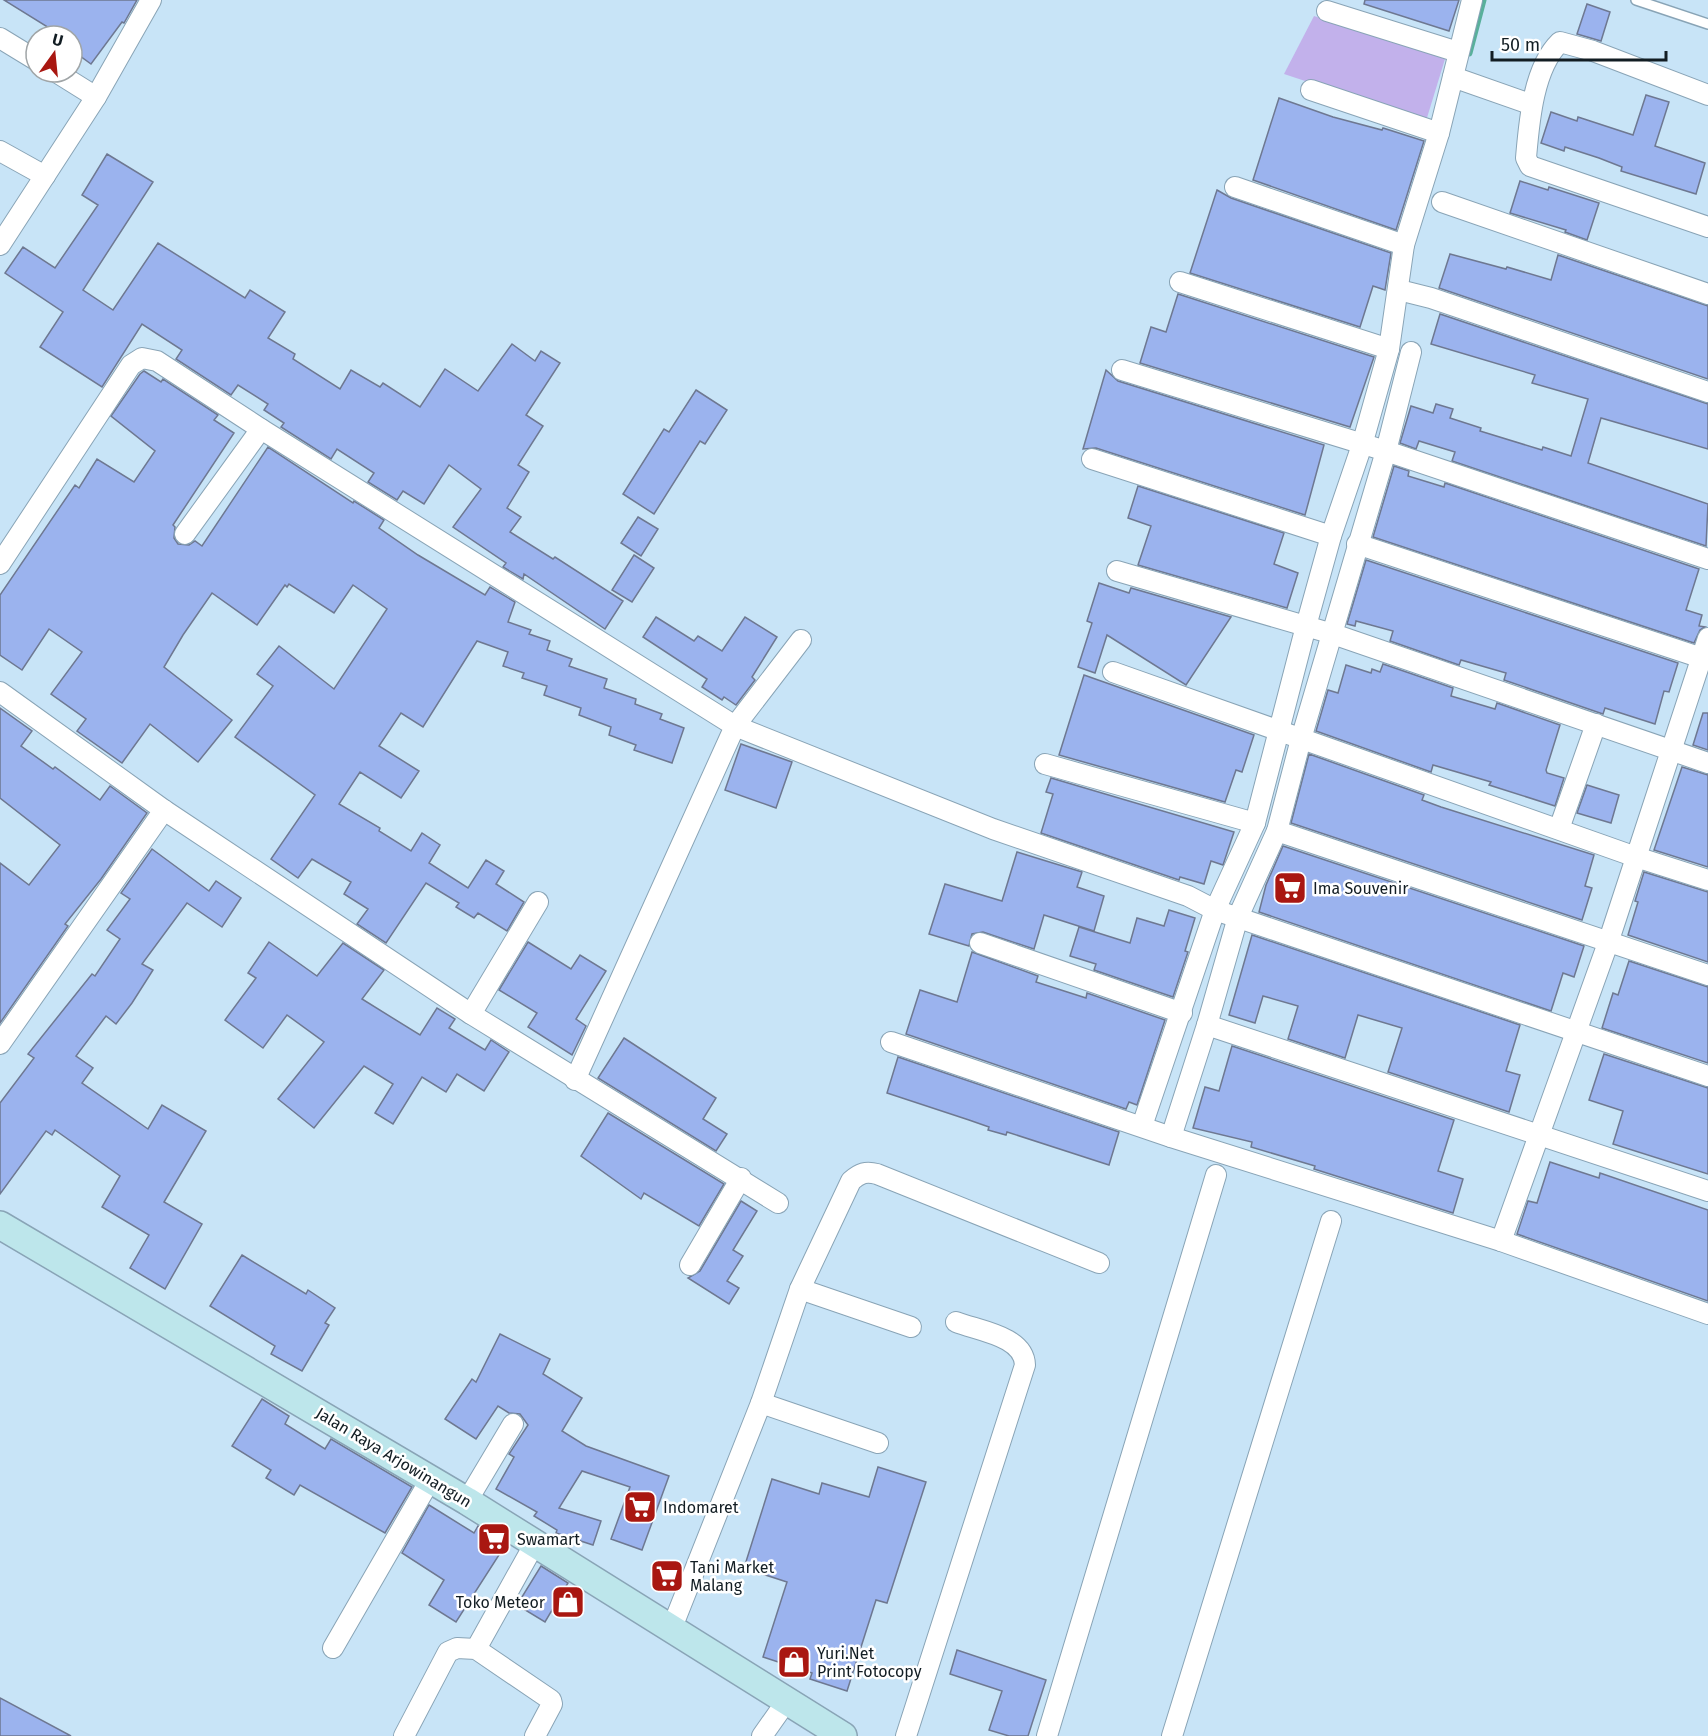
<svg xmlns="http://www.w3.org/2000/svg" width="1708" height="1736" viewBox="0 0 1708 1736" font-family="'Fira Sans',sans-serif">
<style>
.green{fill:#c2b1eb}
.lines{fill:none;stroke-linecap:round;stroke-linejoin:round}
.stream{stroke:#59b09b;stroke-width:7}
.building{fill:#9bb3ee;stroke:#6e7891;stroke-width:1.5}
.service-casing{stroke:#89a4b6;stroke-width:12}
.minor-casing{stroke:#89a4b6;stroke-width:22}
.secondary-casing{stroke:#89a4b6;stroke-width:30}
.service{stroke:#fff;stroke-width:9}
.minor{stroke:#fff;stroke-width:20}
.secondary{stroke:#bde6eb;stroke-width:27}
.labels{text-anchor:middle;stroke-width:5;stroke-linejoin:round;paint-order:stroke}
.poi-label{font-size:16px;fill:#121d23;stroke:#fff;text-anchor:start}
.street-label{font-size:16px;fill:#121d23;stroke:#fff}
</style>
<rect width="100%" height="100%" fill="#c8e4f7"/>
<polygon class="green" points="1314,16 1445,59 1426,121 1284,74"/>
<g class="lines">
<polyline class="stream" points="1469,53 1483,0"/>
</g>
<g class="building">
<polygon points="4,0 137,0 124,23 122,22 91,64 72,50 72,36 62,36"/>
<polygon points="1365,0 1459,0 1449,31 1364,4"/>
<polygon points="1587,4 1610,12 1601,41 1577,34"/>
<polygon points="1646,95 1669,102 1655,146 1705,163 1696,194 1621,171 1622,167 1599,158 1565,147 1564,151 1541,143 1551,112 1577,121 1578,117 1633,135"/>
<polygon points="1279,98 1333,117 1382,130 1383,128 1424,141 1396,230 1253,180"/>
<polygon points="107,154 153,182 83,290 113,310 158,243 245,298 250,290 285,312 268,338 295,354 293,359 340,389 351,370 380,387 383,383 420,407 445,369 478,391 512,344 535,361 541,351 560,363 526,415 543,426 518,465 529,472 507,508 521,517 510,532 553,559 555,557 623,601 605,629 524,574 523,579 503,567 506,563 453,527 481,489 449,465 424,504 403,491 397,500 368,482 374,473 337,449 331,459 281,427 284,423 264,410 268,404 238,385 231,395 176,359 182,350 142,324 102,387 40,347 63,312 5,273 23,247 55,268 98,205 82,195"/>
<polygon points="1520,181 1548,190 1549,187 1599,203 1587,240 1565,232 1566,230 1510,213"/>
<polygon points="1217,190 1231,198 1391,253 1385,290 1373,286 1360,327 1190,273"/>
<polygon points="1450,254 1506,269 1507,267 1551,280 1558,255 1708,306 1708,379 1439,288"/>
<polygon points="1178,294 1374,357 1350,427 1140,363 1151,327 1166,332"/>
<polygon points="1440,314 1708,404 1708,449 1601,418 1588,463 1708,504 1706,546 1452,461 1455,452 1419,441 1416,449 1400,443 1411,406 1433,413 1436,404 1453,409 1450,418 1481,428 1480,431 1542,450 1543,447 1571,456 1588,399 1532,383 1535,375 1431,344"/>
<polygon points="1106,370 1118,381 1324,445 1305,515 1096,448 1083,449"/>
<polygon points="144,371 161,382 163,379 218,415 214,420 234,433 173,525 175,527 174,538 178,544 189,545 195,541 202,546 268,447 353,503 354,501 384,520 379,528 418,555 485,595 490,587 515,602 508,622 531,630 529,634 550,641 547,650 572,659 569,666 607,679 604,688 636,699 635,704 662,714 660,719 684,728 672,763 634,750 636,745 609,735 611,727 579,715 581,708 544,695 547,686 522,678 524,673 503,666 508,652 477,641 423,727 401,713 379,746 419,771 401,798 360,772 339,804 380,828 379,831 411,851 422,833 440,845 429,863 468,888 486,860 504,871 496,884 524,902 507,931 478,913 474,918 456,907 459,903 426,883 386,943 357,924 368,909 344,894 351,882 312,859 298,878 271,859 315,795 235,737 273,686 257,674 279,646 334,689 387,609 353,585 334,613 289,584 287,587 285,585 257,625 212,593 183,635 164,667 232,720 198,762 150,724 122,763 77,731 86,719 51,694 82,652 49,629 22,670 0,655 0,595 75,485 79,488 97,459 134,482 155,451 111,416 140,374"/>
<polygon points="696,390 727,410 705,444 700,441 654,514 623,494 664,429 669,432"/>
<polygon points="1394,466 1409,471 1408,476 1444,487 1445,483 1699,569 1686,610 1702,615 1699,626 1705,627 1700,630 1694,643 1373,537"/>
<polygon points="1138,486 1284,533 1274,564 1298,573 1287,608 1138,565 1151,526 1128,518"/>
<polygon points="638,517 658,529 641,556 621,543"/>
<polygon points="634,555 654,568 632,602 612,590"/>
<polygon points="1366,560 1678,663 1669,692 1664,691 1655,724 1605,708 1603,714 1504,680 1506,673 1461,660 1459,665 1390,641 1393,631 1356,621 1355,626 1347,624"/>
<polygon points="1099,583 1129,593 1131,588 1231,617 1186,685 1107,635 1095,673 1078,667 1092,623 1087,621"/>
<polygon points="656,617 694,641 698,636 722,651 745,617 777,637 752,677 755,680 736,705 724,697 722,700 702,687 707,679 643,637"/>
<polygon points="1383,664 1453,688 1451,696 1495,709 1497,703 1560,725 1546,770 1547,773 1564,778 1555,806 1489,785 1491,782 1433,765 1431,772 1316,731 1328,690 1338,693 1346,665 1371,673 1372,669 1380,672"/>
<polygon points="1084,675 1254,735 1242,772 1236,770 1225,802 1059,755"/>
<polygon points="0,708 32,731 21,746 53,769 55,767 100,800 110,786 147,813 101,879 65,924 68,926 0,1023 0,863 29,885 60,845 0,798"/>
<polygon points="1703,713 1708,713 1708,750 1693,745"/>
<polygon points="741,744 792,762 776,808 725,790"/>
<polygon points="1309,754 1424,795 1422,800 1441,807 1594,855 1585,886 1592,888 1582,920 1291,823"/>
<polygon points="1682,767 1708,775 1708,867 1654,850"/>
<polygon points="1051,778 1234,832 1223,865 1211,861 1204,884 1180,877 1179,880 1041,833 1053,794 1046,792"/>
<polygon points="1587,785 1619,795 1611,823 1577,813"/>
<polygon points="1283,846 1584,946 1574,977 1563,973 1551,1011 1259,912 1266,885"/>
<polygon points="152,849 209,891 216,881 241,898 222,927 187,903 142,964 153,970 132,1003 116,1024 106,1016 76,1056 93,1068 82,1083 148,1129 162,1105 206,1131 164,1202 202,1224 165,1289 130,1268 149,1235 102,1207 120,1176 55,1130 52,1135 46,1131 0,1194 0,1103 34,1058 28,1054 92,974 95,976 120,939 107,930 130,899 121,893"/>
<polygon points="1017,852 1082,872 1077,887 1104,896 1094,931 1044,915 1034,949 983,932 972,934 969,946 929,934 945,884 1002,901"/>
<polygon points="1644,872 1708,892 1708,962 1628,935 1638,902 1635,901"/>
<polygon points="1169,910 1195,918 1185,951 1188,952 1173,997 1094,970 1096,964 1070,956 1079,927 1130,943 1137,918 1164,926"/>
<polygon points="1252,935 1520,1025 1506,1071 1520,1075 1509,1112 1388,1072 1402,1028 1358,1015 1345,1058 1288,1039 1298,1006 1263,996 1255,1023 1229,1015"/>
<polygon points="269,942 317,976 343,943 384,970 362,999 420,1035 437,1008 455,1019 449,1028 485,1050 491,1040 509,1052 484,1091 457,1074 446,1092 422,1077 393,1124 375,1113 393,1084 364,1066 314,1128 278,1099 324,1042 287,1015 263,1048 225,1020 256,978 248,973"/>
<polygon points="528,942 571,969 580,955 606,971 576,1019 586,1026 572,1055 528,1027 537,1013 499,990"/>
<polygon points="972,952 1038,976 1036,982 1086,998 1087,993 1165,1020 1137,1105 1129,1102 1126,1109 906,1034 920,990 957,1002"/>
<polygon points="1629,961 1708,987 1708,1063 1602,1028 1613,993 1618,995"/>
<polygon points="624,1038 716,1098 703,1119 727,1134 716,1151 598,1078"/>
<polygon points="1232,1046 1454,1120 1438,1171 1463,1179 1453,1213 1314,1169 1315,1166 1251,1147 1252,1142 1193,1128 1205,1087 1219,1091"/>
<polygon points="1604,1054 1708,1088 1708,1174 1613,1144 1623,1111 1589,1100"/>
<polygon points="898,1057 1119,1132 1109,1165 1007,1132 1006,1135 988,1130 989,1127 969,1120 887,1093"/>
<polygon points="608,1113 724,1184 699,1226 644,1193 641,1199 581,1156"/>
<polygon points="1550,1162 1599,1178 1600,1173 1708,1210 1708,1301 1517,1234 1528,1201 1537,1203"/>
<polygon points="741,1201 757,1211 733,1250 743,1256 727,1281 739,1288 729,1304 688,1278 700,1271"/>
<polygon points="242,1255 306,1294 308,1290 335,1308 325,1323 329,1325 302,1371 271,1354 275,1346 210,1306"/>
<polygon points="500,1334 550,1359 543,1374 582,1398 562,1431 586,1446 669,1476 642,1550 611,1539 630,1487 582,1471 559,1508 601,1521 593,1545 556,1533 557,1530 534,1516 537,1512 496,1489 514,1457 509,1454 528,1425 520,1414 509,1413 498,1406 476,1439 445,1419 472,1379 476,1382"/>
<polygon points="262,1399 289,1416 285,1424 325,1449 331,1439 412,1487 385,1533 300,1485 294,1495 266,1478 271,1470 232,1446"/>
<polygon points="878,1467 926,1482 887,1603 876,1600 847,1691 810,1679 812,1673 763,1657 787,1582 744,1568 772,1479 819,1494 822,1483 869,1497"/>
<polygon points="429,1505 474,1533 478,1526 506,1544 456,1622 429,1605 444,1580 402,1553"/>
<polygon points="541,1566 568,1583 545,1622 517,1605"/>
<polygon points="957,1650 1046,1680 1028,1736 1009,1736 989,1730 1002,1691 950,1674"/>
<polygon points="0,1698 71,1736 0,1736"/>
</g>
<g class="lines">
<g class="service-casing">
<polyline id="service" points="1636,0 1708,24"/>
</g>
<g class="minor-casing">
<g id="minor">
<polyline points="1327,11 1458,52"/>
<polyline points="0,38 36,60"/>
<polyline points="56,72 96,97"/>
<polyline points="1453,77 1530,104"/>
<polyline points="1311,90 1439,133"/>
<path d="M1708,95L1593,51L1560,42C1533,68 1529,123 1526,158L1530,166L1708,227"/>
<polyline points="0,151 45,176"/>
<polyline points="1235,187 1404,245"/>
<polyline points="1442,202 1708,294"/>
<polyline points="0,245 96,97 151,0"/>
<polyline points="1180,282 1389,349"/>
<polyline points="1399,290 1431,298 1708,392"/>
<polyline points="1122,370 1386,451 1708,559"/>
<polyline points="1092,459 1331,536"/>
<polyline points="185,534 261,429"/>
<polyline points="1357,544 1708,660"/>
<polyline points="0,564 131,365 142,358 157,361 261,429 735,726 575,1080"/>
<polyline points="1117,571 1333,634 1708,763"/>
<polyline points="801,640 735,726 993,829 1188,896 1215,910 1708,1076"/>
<polyline points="1113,672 1636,857 1708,880"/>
<polyline points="0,692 164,810 471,1014 778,1203"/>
<polyline points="1045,764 1255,823"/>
<polyline points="1559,829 1596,724"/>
<polyline points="1277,831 1708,975"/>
<polyline points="980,943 1182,1013"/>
<polyline points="471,1014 538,902"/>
<polyline points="1207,1025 1708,1191"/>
<polyline points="891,1042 1171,1137 1501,1241 1708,1314"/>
<polyline points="0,1044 164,810"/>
<polyline points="1142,1126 1215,910 1255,823 1306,626 1331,536 1362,445 1389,349 1404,245 1439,133 1472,0"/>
<polyline points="1171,1137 1207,1025 1238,917 1277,831 1301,739 1386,451 1411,352"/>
<polyline points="1501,1241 1608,943 1708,638"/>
<polyline points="690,1265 741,1178"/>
<polyline points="800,1289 911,1327"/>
<polyline points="761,1403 878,1443"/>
<polyline points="467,1501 513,1424"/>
<path d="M671,1630L761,1403L800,1289L851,1181C860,1173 866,1171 877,1174L1099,1263"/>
<polyline points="333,1648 430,1480"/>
<polyline points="476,1649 535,1543"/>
<polyline points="404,1736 448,1652 457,1648 476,1649 551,1700 552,1704 535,1736"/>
<polyline points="762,1736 786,1702"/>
<path d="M906,1736L1025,1365C1024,1336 979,1331 956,1322"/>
<polyline points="1047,1736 1216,1175"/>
<polyline points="1172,1736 1331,1221"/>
</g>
</g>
<g class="secondary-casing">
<polyline id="secondary" points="0,1225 467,1501 843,1736"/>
</g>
<use href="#service" class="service"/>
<use href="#minor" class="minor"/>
<use href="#secondary" class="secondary"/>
</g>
<defs>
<g id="supermarket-square" transform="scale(1.725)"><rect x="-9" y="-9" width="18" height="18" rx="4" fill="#a91711" stroke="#fff"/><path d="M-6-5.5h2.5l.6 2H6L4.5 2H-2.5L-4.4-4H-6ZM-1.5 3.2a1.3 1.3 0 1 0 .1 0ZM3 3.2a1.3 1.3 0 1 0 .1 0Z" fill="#fff"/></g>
<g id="shop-square" transform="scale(1.725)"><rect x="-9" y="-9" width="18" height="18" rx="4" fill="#a91711" stroke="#fff"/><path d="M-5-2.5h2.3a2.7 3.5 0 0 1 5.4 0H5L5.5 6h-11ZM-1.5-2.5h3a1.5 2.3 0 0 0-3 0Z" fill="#fff"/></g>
</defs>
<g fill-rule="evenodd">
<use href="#supermarket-square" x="1290" y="888"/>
<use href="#supermarket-square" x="640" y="1507"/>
<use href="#supermarket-square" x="494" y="1539"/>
<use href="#supermarket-square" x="667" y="1576"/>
<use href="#shop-square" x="568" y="1602"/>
<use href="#shop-square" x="794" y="1662"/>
</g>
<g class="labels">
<g class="poi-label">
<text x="1313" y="894">Ima Souvenir</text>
<text x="663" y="1513">Indomaret</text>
<text x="517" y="1545">Swamart</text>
<text x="690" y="1573">Tani Market<tspan x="690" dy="18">Malang</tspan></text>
<text x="545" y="1608" text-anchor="end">Toko Meteor</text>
<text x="817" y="1659">Yuri.Net<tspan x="817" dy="18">Print Fotocopy</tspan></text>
</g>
<g class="street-label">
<text transform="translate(394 1457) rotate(31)" y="6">Jalan Raya Arjowinangun</text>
</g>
</g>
<g transform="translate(54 54) rotate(15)"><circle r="28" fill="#ffffff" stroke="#a0a5a7" stroke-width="1.5"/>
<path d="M0-4.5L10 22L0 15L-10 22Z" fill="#a91711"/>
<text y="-9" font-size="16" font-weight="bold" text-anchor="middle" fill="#121d23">U</text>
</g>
<path d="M1492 51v9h174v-9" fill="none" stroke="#121d23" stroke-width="3"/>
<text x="1501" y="51" font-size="18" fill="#121d23" stroke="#ffffff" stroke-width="4.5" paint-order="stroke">50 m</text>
</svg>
